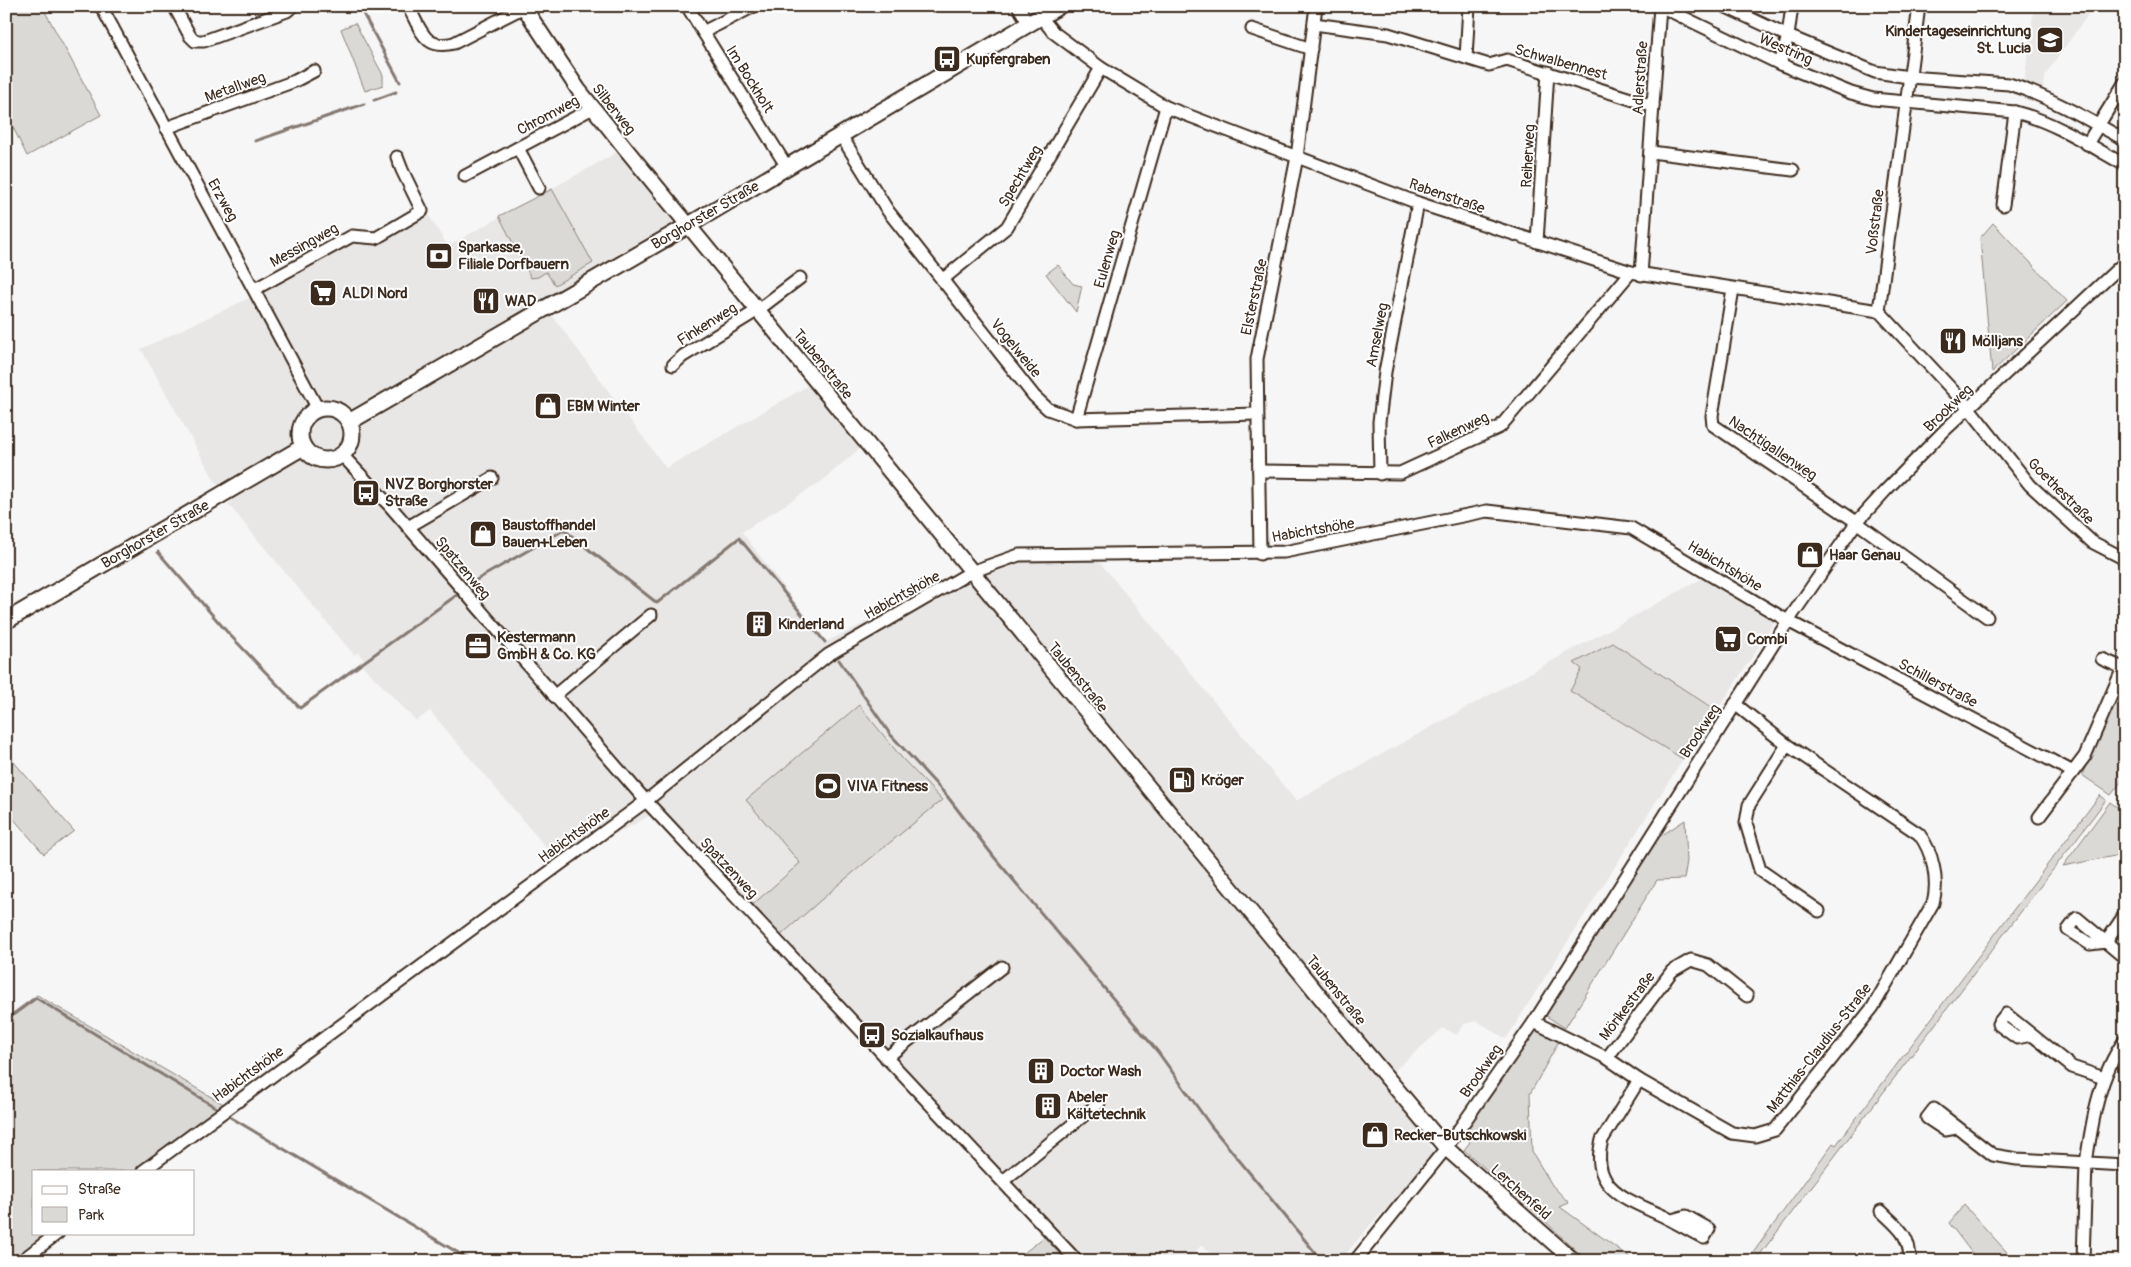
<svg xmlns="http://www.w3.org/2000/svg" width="2131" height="1267" viewBox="0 0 2131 1267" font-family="Pangolin,sans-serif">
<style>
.built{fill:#e9e7e6}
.green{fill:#dbd9d6;stroke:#8b827a}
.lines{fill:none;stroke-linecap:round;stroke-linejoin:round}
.stream{stroke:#847972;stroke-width:3}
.minor-casing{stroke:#3b2a1e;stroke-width:15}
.tertiary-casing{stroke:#3b2a1e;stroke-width:18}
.secondary-casing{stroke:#3b2a1e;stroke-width:19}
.minor{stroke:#fff;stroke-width:11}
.tertiary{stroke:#fff;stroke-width:14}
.secondary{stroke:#fff;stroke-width:15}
.labels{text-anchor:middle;stroke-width:4;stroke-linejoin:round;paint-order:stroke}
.poi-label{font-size:15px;font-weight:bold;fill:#3b2a1e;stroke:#fff;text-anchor:start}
.street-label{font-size:15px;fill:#3b2a1e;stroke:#fff}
</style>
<rect width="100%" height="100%" fill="#f7f6f6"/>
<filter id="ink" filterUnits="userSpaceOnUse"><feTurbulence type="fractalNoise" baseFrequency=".02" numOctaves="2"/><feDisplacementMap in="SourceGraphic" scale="10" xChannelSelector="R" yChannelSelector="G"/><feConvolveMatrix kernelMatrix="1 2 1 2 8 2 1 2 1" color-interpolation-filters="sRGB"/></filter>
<g filter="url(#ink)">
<g class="built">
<polygon points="2034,6 2094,6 2046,74 2043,89 2024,83"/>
<polygon points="625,148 689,225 546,307 666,468 816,381 866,443 821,482 742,532 825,642 971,572 995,569 1018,562 1046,561 1093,554 1296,801 1705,577 1776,620 1717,711 1704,703 1672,752 1683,759 1506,1039 1477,1021 1464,1024 1457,1035 1443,1028 1386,1078 1438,1158 1371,1224 1340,1261 1216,1261 1202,1245 1186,1261 1077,1261 657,812 560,864 430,711 416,721 362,665 366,662 358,653 354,655 228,504 232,502 215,481 141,349 276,285 349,242 361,245 428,214 448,246"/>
</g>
<g class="green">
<polygon points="6,6 42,6 101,115 27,156 6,113"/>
<polygon points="355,23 383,75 383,85 365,91 341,29"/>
<polygon points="552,189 593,263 555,285 546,272 538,277 531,278 499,216"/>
<polygon points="1993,223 2067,301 1992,372 1980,238"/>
<polygon points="1058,265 1073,284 1082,286 1076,312 1046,274"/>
<polygon points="1613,643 1717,711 1683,759 1570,691 1582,669 1574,663"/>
<polygon points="2120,687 2125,689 2125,777 2111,795 2082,775"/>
<polygon points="859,705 901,757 942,800 838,885 780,936 751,906 800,863 746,800"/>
<polygon points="6,753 74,831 44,854 6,810"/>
<polygon points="2100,795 2106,800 1755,1261 1747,1261 1833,1143 1836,1145"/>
<polygon points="2110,802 2125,813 2125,854 2063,866"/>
<polygon points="1685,820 1687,861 1684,879 1657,880 1565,1028 1540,1012 1644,847"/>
<polygon points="37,995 225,1105 136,1171 34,1171 34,1233 52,1233 15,1261 6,1261 6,1018"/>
<polygon points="1534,1022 1559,1041 1530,1094 1532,1152 1552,1185 1569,1203 1560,1207 1635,1261 1587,1261 1544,1220 1464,1150 1470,1142 1459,1129"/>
<polygon points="1964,1205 2015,1261 1978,1261 1949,1223"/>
<polygon points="1044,1237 1066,1261 1014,1261"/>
</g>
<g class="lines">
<g class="stream">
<polyline points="359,6 400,82"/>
<polyline points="374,100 396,92"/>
<polyline points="255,141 364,104"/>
<polyline points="158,552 228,633 300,708 461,592"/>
<polyline points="471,583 564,530 657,603 739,538 825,642"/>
<polyline points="839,660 890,734 947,796 994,857 1158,1052 1211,1126 1322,1261"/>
<polyline points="6,1020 36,998 220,1110"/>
<polyline points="230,1117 472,1261"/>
</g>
<g class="minor-casing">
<g id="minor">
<polyline points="101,6 318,409"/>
<polyline points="174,6 190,36 195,41 204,41 287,11 293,6"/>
<polyline points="687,6 787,167"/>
<polyline points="1018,6 1029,24"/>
<path d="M1660,6L1780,64L1851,93L1873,99L2015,112C2055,122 2089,145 2125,165"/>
<path d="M1724,6L1788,36L1875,72L1909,77L2009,84C2050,97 2087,119 2125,140"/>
<path d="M410,10C422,32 425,50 454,43L524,7"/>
<polyline points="1041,17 1053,32 1101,68 1166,107 1418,203 1631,272 1879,311"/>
<polyline points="1314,24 1388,34 1489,65 1507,60 1653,106"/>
<polyline points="1252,29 1311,49"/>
<polyline points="703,32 754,6"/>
<polyline points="1466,58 1469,6"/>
<polyline points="1780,64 1788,36 1792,6"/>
<polyline points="166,128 295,81 314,71"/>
<polyline points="840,134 888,211 1034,396 1048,409 1076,419 1257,414"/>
<polyline points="2087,144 2125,82"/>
<polyline points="518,148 539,188"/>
<polyline points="1651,152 1793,170"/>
<polyline points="465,176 593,108"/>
<polyline points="2003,205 2015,112"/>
<polyline points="1537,242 1548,72"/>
<polyline points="1641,275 1660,6"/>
<polyline points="942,280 1007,227 1101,68"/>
<polyline points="255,289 352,236 376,238 422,211 402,170 397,157"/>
<polyline points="1733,289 1712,416 1713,425 1852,519 1987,617"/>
<polyline points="1879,311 1969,408 2030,485 2092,542 2125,559"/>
<polyline points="1879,311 1919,6"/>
<polyline points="673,365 683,356 758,310 800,278"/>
<polyline points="1076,419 1166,107"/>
<polyline points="342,455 390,506 646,801 1077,1261"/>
<polyline points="1259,471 1400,473 1500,427 1631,272"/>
<polyline points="1380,474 1379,422 1385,372 1418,203"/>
<polyline points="408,527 492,478"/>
<polyline points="1260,554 1257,359 1297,157 1316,6"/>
<polyline points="554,696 651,615"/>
<polyline points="1787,745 1749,805 1746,823 1760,870 1819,911"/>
<polyline points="2039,817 2085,756 2123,668 2102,659"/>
<polyline points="2125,914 2106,942 2090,944 2068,930 2077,918 2125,958"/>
<path d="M1534,1022L1607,1058L1639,1080L1732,1133L1755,1136L1775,1130L1873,1007L1933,903C1939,881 1933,852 1919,834L1787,745L1735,704"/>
<polyline points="2031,1035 2017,1038 1998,1024 2006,1014 2072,1067 2104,1078"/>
<polyline points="886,1058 1002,967"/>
<polyline points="1607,1058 1672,971 1691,960 1708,965 1747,996"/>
<path d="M1639,1080L1602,1140C1589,1189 1627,1199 1663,1216C1677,1223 1690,1231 1704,1238L1709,1229L1686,1216L1672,1220"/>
<polyline points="1956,1128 1945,1130 1927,1118 1934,1109 1993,1155 2017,1159 2125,1165"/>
<polyline points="143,1171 646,801 828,655 971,572 1019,555 1284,552 1487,511 1631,528 1788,621 2073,772"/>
<polyline points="1003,1181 1099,1103"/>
<path d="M1881,1211C1899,1228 1910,1235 1910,1261"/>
<polyline points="21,1261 58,1233"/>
<polyline points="1355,1261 1446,1148 1534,1022 1788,621 1856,523 1886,490 1945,430 2125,262"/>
<path d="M2083,1261L2086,1163C2092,1122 2099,1075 2125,1040"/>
</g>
</g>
<g class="tertiary-casing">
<polyline id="tertiary" points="523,6 578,89 625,148 1353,1037 1446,1148 1574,1261"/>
</g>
<g class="secondary-casing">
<g id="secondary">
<circle cx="326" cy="434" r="26"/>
<polyline points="349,422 689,225 1059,6"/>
<polyline points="6,621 303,447"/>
</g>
</g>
<use href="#minor" class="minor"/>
<use href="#tertiary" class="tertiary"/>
<use href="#secondary" class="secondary"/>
</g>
</g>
<defs>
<g id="school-square" transform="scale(1.4375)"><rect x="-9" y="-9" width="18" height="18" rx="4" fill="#3b2a1e" stroke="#fff"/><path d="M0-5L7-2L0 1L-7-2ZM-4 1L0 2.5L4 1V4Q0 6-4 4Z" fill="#fff"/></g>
<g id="bus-square" transform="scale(1.4375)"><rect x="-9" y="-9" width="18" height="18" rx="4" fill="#3b2a1e" stroke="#fff"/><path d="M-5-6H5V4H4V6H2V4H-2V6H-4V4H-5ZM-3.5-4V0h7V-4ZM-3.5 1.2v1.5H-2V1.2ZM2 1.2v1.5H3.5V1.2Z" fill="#fff"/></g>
<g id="bank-square" transform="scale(1.4375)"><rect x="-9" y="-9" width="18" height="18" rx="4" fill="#3b2a1e" stroke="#fff"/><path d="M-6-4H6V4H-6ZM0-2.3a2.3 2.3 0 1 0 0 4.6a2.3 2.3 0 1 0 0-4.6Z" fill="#fff"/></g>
<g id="supermarket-square" transform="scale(1.4375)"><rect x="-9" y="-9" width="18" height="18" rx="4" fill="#3b2a1e" stroke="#fff"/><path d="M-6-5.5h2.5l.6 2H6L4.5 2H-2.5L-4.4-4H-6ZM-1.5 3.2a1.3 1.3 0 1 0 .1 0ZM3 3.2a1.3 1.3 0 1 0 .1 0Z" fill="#fff"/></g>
<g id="restaurant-square" transform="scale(1.4375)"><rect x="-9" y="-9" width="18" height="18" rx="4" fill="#3b2a1e" stroke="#fff"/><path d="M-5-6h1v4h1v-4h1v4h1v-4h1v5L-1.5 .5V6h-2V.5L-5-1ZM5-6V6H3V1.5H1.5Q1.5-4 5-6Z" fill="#fff"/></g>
<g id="shop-square" transform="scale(1.4375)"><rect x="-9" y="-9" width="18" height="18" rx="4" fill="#3b2a1e" stroke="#fff"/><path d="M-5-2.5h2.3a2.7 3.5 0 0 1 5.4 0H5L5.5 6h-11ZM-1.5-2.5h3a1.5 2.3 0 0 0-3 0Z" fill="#fff"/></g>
<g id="building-square" transform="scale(1.4375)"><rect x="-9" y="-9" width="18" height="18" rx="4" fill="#3b2a1e" stroke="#fff"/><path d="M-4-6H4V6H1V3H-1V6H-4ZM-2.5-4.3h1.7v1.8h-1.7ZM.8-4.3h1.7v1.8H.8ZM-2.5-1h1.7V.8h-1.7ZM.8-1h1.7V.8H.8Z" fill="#fff"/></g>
<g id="office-square" transform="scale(1.4375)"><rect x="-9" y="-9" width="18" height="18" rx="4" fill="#3b2a1e" stroke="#fff"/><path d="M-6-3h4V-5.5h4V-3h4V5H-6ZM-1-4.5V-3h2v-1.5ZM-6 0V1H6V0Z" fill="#fff"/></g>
<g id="fuel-square" transform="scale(1.4375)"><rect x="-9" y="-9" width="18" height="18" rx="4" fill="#3b2a1e" stroke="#fff"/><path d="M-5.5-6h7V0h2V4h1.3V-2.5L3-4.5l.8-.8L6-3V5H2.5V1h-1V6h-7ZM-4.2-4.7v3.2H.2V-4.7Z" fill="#fff"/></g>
<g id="stadium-square" transform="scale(1.4375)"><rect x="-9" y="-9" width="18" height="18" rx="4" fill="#3b2a1e" stroke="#fff"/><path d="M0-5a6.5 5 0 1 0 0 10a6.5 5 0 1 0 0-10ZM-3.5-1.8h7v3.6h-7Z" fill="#fff"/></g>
</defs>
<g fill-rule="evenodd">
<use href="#school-square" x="2050" y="40"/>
<use href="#bus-square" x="947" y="59"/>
<use href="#bank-square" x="439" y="256"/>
<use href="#supermarket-square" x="323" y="293"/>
<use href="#restaurant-square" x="486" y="301"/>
<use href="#restaurant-square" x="1953" y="341"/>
<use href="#shop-square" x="548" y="406"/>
<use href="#bus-square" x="366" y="493"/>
<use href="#shop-square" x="483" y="534"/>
<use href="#shop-square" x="1810" y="555"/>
<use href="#building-square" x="759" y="624"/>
<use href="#supermarket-square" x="1728" y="639"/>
<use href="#office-square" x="478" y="646"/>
<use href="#fuel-square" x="1182" y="780"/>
<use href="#stadium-square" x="828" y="786"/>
<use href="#bus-square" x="872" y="1035"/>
<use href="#building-square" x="1041" y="1071"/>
<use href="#building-square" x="1048" y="1106"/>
<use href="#shop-square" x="1375" y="1135"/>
</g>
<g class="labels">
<g class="poi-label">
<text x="2031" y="36" text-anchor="end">Kindertageseinrichtung<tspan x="2031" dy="17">St. Lucia</tspan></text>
<text x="966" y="64">Kupfergraben</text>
<text x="458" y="252">Sparkasse,<tspan x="458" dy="17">Filiale Dorfbauern</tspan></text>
<text x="342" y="298">ALDI Nord</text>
<text x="505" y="306">WAD</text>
<text x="1972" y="346">Mölljans</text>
<text x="567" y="411">EBM Winter</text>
<text x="385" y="489">NVZ Borghorster<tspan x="385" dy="17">Straße</tspan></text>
<text x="502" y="530">Baustoffhandel<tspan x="502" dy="17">Bauen+Leben</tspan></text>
<text x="1829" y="560">Haar Genau</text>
<text x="778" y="629">Kinderland</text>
<text x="497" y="642">Kestermann<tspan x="497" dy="17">GmbH &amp; Co. KG</tspan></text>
<text x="1747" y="644">Combi</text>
<text x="1201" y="785">Kröger</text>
<text x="847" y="791">VIVA Fitness</text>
<text x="891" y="1040">Sozialkaufhaus</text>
<text x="1060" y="1076">Doctor Wash</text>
<text x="1067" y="1102">Abeler<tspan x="1067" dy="17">Kältetechnik</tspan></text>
<text x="1394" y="1140">Recker-Butschkowski</text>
</g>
<g class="street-label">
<text transform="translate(1786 49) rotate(24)" y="5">Westring</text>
<text transform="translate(1561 62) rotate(16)" y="5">Schwalbennest</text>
<text transform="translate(1640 78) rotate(-86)" y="5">Adlerstraße</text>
<text transform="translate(750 79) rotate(58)" y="5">Im Bockholt</text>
<text transform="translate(235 87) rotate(-20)" y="5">Metallweg</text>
<text transform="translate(614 109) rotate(52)" y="5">Silberweg</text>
<text transform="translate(548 115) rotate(-28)" y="5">Chromweg</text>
<text transform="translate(1528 156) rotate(-87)" y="5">Reiherweg</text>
<text transform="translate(1020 176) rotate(-59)" y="5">Spechtweg</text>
<text transform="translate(1447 196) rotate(19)" y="5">Rabenstraße</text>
<text transform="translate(223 200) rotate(61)" y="5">Erzweg</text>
<text transform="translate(705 215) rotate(-30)" y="5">Borghorster Straße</text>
<text transform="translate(1875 222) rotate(-83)" y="5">Voßstraße</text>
<text transform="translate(304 245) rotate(-29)" y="5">Messingweg</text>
<text transform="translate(1107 259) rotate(-74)" y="5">Eulenweg</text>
<text transform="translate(1254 297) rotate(-78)" y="5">Elsterstraße</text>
<text transform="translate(707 324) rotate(-32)" y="5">Finkenweg</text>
<text transform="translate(1377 335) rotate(-79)" y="5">Amselweg</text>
<text transform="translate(1016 348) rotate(51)" y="5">Vogelweide</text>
<text transform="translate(823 364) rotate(51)" y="5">Taubenstraße</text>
<text transform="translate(1948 408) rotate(-44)" y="5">Brookweg</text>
<text transform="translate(1458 430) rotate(-25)" y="5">Falkenweg</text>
<text transform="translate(1773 448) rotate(34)" y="5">Nachtigallenweg</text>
<text transform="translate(2061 491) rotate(45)" y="5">Goethestraße</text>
<text transform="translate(1313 530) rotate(-10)" y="5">Habichtshöhe</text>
<text transform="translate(155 534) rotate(-30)" y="5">Borghorster Straße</text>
<text transform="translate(1725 566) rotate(31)" y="5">Habichtshöhe</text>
<text transform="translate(463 568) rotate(50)" y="5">Spatzenweg</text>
<text transform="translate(902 595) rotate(-29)" y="5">Habichtshöhe</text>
<text transform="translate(1078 677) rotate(51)" y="5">Taubenstraße</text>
<text transform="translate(1938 683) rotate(28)" y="5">Schillerstraße</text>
<text transform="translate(1700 731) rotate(-57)" y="5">Brookweg</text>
<text transform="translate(574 835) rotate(-36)" y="5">Habichtshöhe</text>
<text transform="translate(729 868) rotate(47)" y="5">Spatzenweg</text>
<text transform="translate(1336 990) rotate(51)" y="5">Taubenstraße</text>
<text transform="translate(1627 1006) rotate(-53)" y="5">Mörikestraße</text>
<text transform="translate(1819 1048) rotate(-52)" y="5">Matthias-Claudius-Straße</text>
<text transform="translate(1481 1071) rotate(-55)" y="5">Brookweg</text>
<text transform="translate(248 1074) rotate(-36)" y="5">Habichtshöhe</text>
<text transform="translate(1521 1192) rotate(42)" y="5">Lerchenfeld</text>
</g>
</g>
<rect width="2131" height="1267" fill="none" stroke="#fff" stroke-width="25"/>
<rect x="12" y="12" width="2106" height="1242" fill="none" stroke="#3b2a1e" stroke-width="2" filter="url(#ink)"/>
<rect x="32" y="1170" width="162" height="65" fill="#ffffff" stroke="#b1aaa5"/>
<rect x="42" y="1186" width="25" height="8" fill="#ffffff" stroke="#b1aaa5"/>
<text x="78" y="1194" font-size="15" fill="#3b2a1e">Straße</text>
<rect x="42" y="1207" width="25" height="15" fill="#dbd9d6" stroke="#b1aaa5"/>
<text x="78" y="1220" font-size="15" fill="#3b2a1e">Park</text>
</svg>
